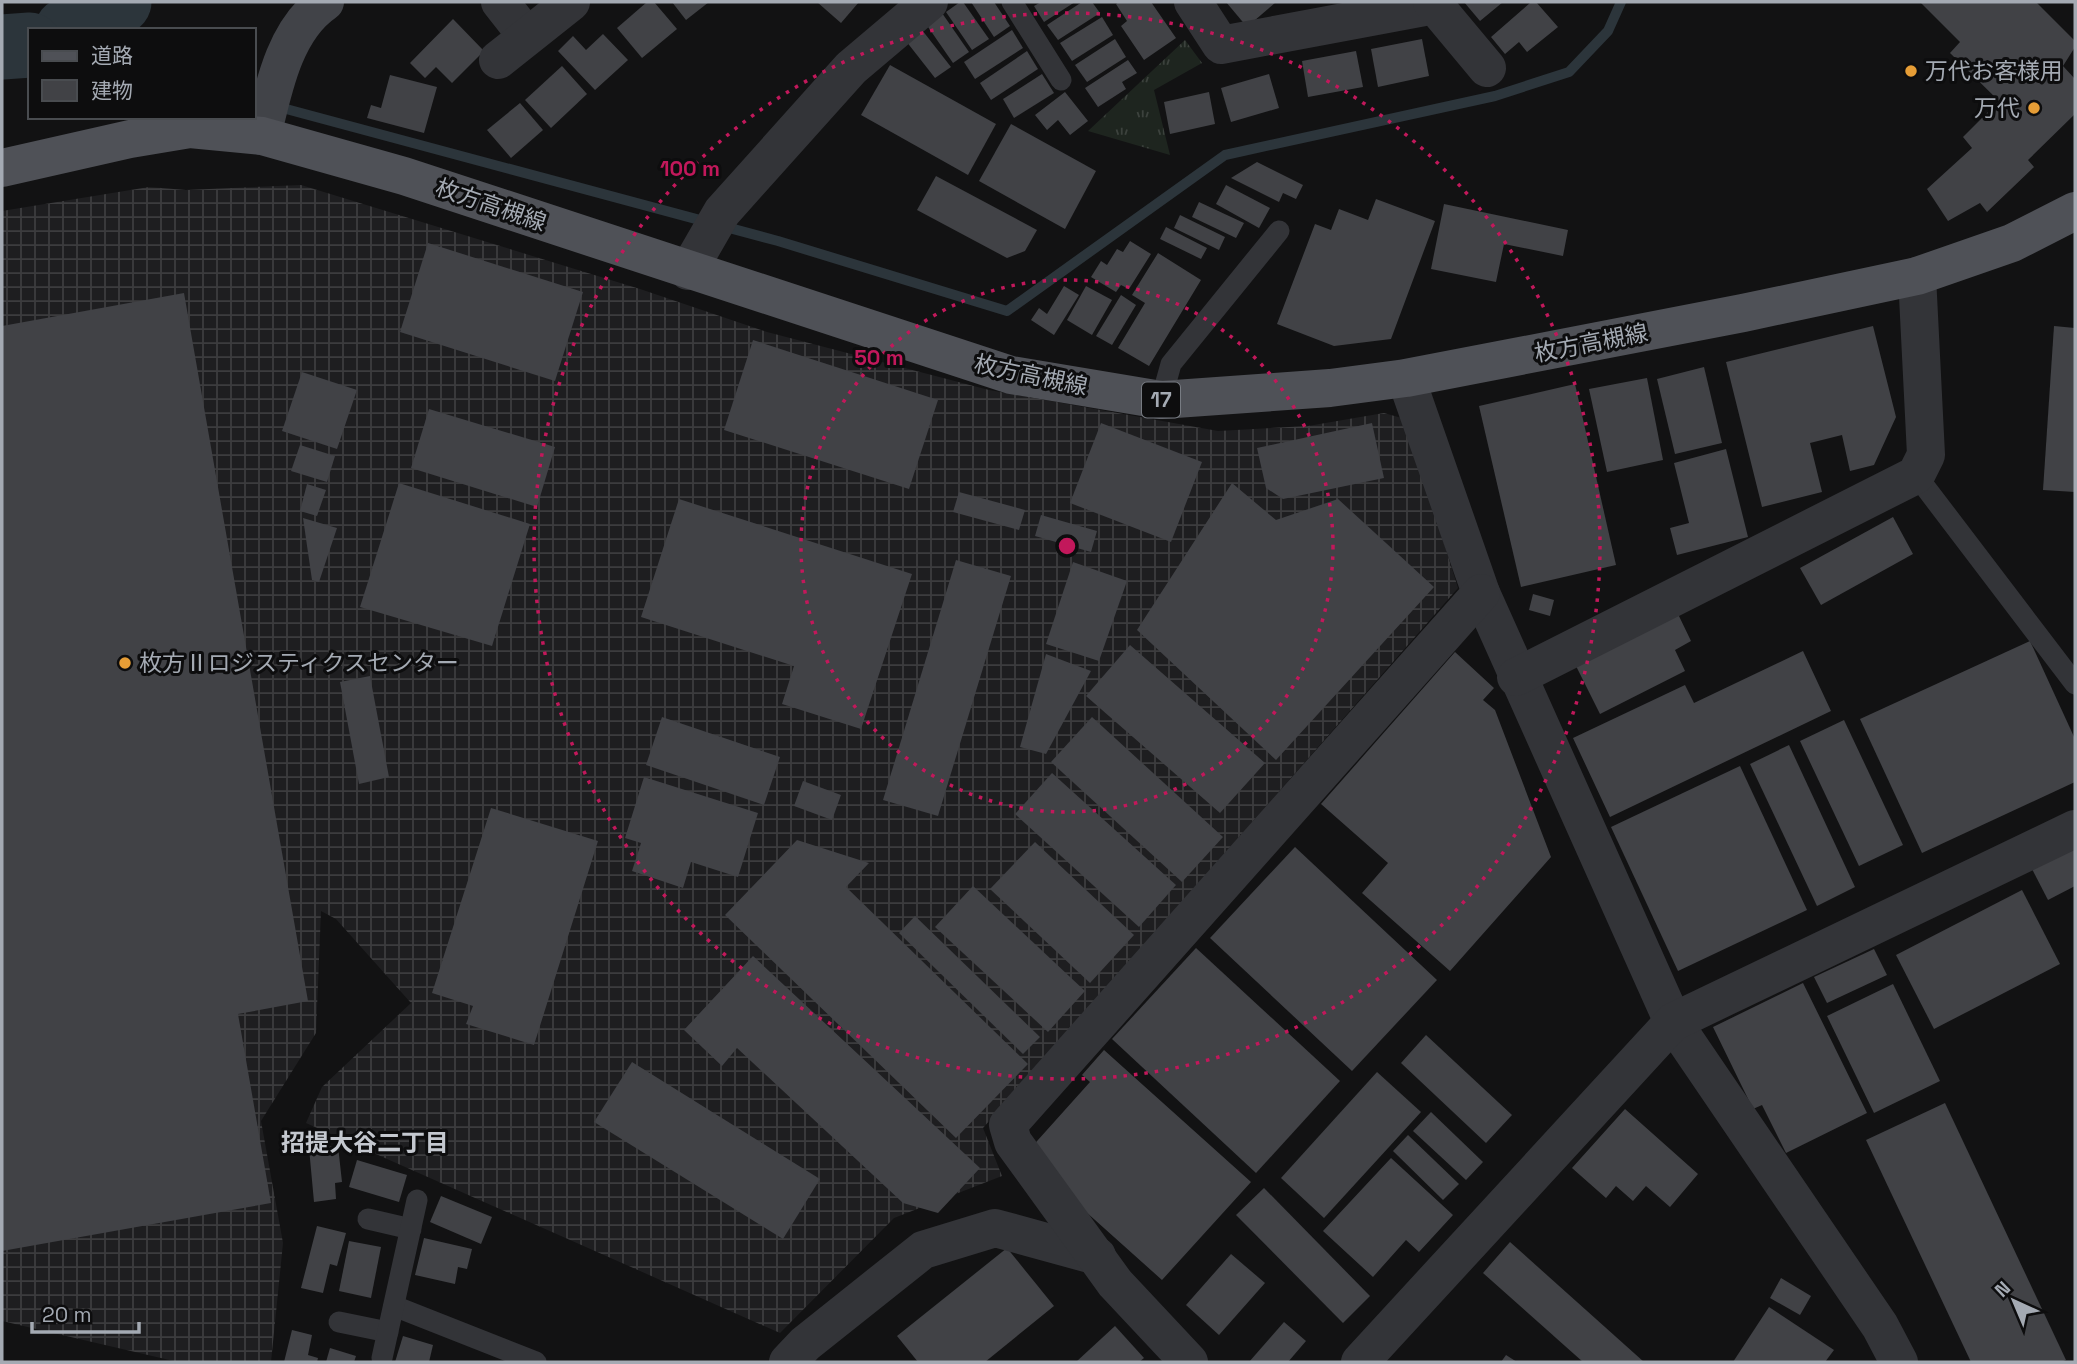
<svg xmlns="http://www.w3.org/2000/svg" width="2077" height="1364" viewBox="0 0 2077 1364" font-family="'Space Grotesk','Noto Sans JP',sans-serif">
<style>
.industrial{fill:url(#industrial-grid)}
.park{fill:url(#park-tufts)}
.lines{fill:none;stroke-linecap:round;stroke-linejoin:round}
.stream{stroke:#2c353b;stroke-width:10}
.river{stroke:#2c353b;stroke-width:65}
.building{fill:#414246}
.lane{stroke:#333438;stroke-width:21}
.street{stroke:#333438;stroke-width:38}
.secondary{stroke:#414348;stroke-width:38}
.primary{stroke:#4f5157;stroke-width:38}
.ring{fill:none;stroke:#c2185b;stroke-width:3.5;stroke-dasharray:3.5 7}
.poi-dot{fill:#e69d36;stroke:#0d0d0e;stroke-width:2.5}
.labels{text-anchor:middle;stroke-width:6;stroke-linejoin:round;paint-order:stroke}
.shield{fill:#0d0d0e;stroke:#777b82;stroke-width:2}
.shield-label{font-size:21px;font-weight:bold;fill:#a4aab3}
.poi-label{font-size:23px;fill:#a4aab3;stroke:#0d0d0e;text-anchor:start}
.street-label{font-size:23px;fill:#a4aab3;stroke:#0d0d0e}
.neighbourhood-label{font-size:24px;font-weight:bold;fill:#c4c8cf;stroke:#0d0d0e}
.centre{fill:#c2185b;stroke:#0d0d0e;stroke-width:3.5}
.ring-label{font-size:21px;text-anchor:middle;font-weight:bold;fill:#c2185b;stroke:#0d0d0e;stroke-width:6;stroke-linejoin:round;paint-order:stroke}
</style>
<defs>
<pattern id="industrial-grid" width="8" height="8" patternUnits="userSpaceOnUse" patternTransform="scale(1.75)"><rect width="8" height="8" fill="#1e1e20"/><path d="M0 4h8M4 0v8" fill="none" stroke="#3c3c3e"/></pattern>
<pattern id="park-tufts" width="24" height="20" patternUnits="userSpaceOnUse" patternTransform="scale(1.75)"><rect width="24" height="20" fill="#1e251f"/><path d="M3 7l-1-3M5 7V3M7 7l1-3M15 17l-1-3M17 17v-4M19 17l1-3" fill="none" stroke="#3c423d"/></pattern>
</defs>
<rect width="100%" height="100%" fill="#121213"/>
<polygon class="industrial" points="301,185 640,289 767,332 989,390 1218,431 1308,426 1384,413 1405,419 1458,588 983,1128 1002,1176 894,1218 780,1333 306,1123 322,1087 411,1003 336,919 321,911 316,1033 261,1121 283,1243 271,1362 178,1362 2,1321 2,211 149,187 186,190"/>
<polygon class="park" points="1185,40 1202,63 1154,90 1170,155 1088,131"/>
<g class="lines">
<polyline class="stream" points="275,106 778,241 1007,311 1225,155 1495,96 1569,72 1608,31 1621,2"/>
<g class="river">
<polyline points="67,30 119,2"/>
<polyline points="2,47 30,45"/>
</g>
</g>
<g class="building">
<polygon points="647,2 654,2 677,29 642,58 617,28"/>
<polygon points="672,2 709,2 686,20"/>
<polygon points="817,2 859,2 841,23"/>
<polygon points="960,2 963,2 989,39 972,50 946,12"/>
<polygon points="971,2 994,2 1010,26 994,37"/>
<polygon points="1041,2 1075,2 1044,22 1034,6"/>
<polygon points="1082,2 1092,2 1100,13 1058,40 1047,25"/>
<polygon points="1119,2 1151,2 1176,38 1144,60 1121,26 1127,21 1116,4"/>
<polygon points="1226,2 1276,2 1247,27"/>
<polygon points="1464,2 1503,2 1480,21"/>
<polygon points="1531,2 1536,2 1558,27 1527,52 1519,42 1505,54 1491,37"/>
<polygon points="1920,2 2036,2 2075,41 2075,47 2063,66 2075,79 2075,114 2028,160 2034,167 1987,212 1980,203 1948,221 1927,189 1972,148 1963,137 1999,101 1950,53 1960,42"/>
<polygon points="942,13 969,52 953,63 926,24"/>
<polygon points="1102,17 1113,35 1072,61 1060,43"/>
<polygon points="453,19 484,51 452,83 436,67 425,78 410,63"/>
<polygon points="922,30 951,67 935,78 906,41"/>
<polygon points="1012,30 1023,48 975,79 964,62"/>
<polygon points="603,34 628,60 595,90 558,51 573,36 586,50"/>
<polygon points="1115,39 1126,57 1087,82 1075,65"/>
<polygon points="1422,39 1429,76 1378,87 1371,49"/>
<polygon points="1027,51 1038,69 991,100 980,83"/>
<polygon points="1356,51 1363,87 1308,97 1302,61"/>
<polygon points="1128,60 1137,73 1122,82 1126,89 1098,107 1085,88"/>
<polygon points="890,65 996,124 968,175 861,115"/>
<polygon points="562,66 587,94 551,128 525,100"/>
<polygon points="1042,74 1054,93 1014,118 1003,99"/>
<polygon points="1269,74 1279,108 1231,122 1221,88"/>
<polygon points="390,75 437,87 424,133 367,118 371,105 381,108"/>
<polygon points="1065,92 1088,121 1070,135 1058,120 1047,130 1035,115"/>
<polygon points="1209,92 1215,124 1170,134 1164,102"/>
<polygon points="520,103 543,130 511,158 487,130"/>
<polygon points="1011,124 1096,171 1065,229 979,181"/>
<polygon points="1257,162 1303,185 1296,199 1283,193 1279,202 1231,178"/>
<polygon points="936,176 1037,230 1025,251 1007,258 917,210"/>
<polygon points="1226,185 1270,208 1259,228 1216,204"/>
<polygon points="1376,199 1435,221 1391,339 1334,346 1277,324 1315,224 1331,230 1339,209 1368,220"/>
<polygon points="1199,202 1244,223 1236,238 1192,217"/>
<polygon points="1444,204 1568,230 1563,256 1504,244 1496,282 1431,269"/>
<polygon points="1180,215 1225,237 1219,250 1174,228"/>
<polygon points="1166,227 1207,248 1201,259 1160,239"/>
<polygon points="1130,241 1151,254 1129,289 1121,285 1116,292 1091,277 1101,261 1107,265 1117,249 1123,252"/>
<polygon points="428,243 583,292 555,381 400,332"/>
<polygon points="1158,253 1201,280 1149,366 1118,348 1145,303 1132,295"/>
<polygon points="1064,286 1079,295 1054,335 1031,320 1039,308 1047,314"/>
<polygon points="1086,286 1112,300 1092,335 1067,320"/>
<polygon points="184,293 308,1001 238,1014 271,1203 2,1251 2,326"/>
<polygon points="1121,295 1136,305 1112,345 1096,336"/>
<polygon points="1873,326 1896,417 1874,465 1850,471 1842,435 1810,443 1822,492 1762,507 1726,362"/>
<polygon points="2054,326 2075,328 2075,492 2043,490"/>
<polygon points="753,340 938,400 909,489 724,430"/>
<polygon points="1704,367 1722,443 1675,454 1657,379"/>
<polygon points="302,372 357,390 337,449 282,431"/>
<polygon points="1647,378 1663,460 1607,472 1589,389"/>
<polygon points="1575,384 1616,565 1521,587 1479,406"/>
<polygon points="429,409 555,447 537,507 411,468"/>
<polygon points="1101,423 1202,462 1171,542 1070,503"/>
<polygon points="1372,423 1384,478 1283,499 1266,488 1257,448"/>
<polygon points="300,445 335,456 327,482 291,471"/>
<polygon points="1726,449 1748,537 1677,555 1670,528 1689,523 1674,463"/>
<polygon points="399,483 530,524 492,646 360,607"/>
<polygon points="1232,483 1276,520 1338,499 1434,587 1276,760 1137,630"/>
<polygon points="307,484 326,490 317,516 300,511"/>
<polygon points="959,492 1025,510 1019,530 953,512"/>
<polygon points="679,499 912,574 861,729 782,704 794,666 641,617"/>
<polygon points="1041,515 1097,531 1091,552 1035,536"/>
<polygon points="1893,517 1913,554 1821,605 1800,568"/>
<polygon points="303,518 337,528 319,582 312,580"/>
<polygon points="956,560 1011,576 938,816 883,800"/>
<polygon points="1073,562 1127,581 1099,661 1046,644"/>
<polygon points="1533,594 1554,600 1550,616 1529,610"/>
<polygon points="1678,614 1691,641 1675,650 1685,671 1600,714 1576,666"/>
<polygon points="2030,641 2075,739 2075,782 1922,853 1860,719"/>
<polygon points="1130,645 1265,763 1220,813 1086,696"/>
<polygon points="1803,651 1831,711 1610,817 1573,738 1685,685 1694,703"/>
<polygon points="1455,652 1494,688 1483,700 1495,710 1551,857 1450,971 1362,893 1388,863 1321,804"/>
<polygon points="1046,654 1091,671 1046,754 1020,747"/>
<polygon points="370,676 389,777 359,784 340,682"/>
<polygon points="662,717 780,757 764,805 646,765"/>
<polygon points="1092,717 1223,837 1182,882 1051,762"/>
<polygon points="1844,720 1903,845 1859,866 1800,741"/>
<polygon points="1789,745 1855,887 1817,906 1750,764"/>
<polygon points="1740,766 1807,910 1678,971 1611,827"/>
<polygon points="1052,773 1176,885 1139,927 1015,814"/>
<polygon points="644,777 758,813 738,877 691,862 683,888 632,871 641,843 625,838"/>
<polygon points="803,781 841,795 832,820 794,806"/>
<polygon points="491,808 598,841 534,1045 466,1024 473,1006 432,993"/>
<polygon points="797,840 869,863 846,887 1028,1064 956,1138 725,915"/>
<polygon points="1035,842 1134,935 1090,983 990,889"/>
<polygon points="1295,847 1437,980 1352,1071 1210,938"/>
<polygon points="2075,848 2075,886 2048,900 2032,869"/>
<polygon points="973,886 1085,991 1048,1032 935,927"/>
<polygon points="2022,890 2060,964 1934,1029 1896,955"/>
<polygon points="915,916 1040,1037 1023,1054 899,933"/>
<polygon points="1196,948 1340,1081 1256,1173 1112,1039"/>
<polygon points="1874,949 1887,975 1827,1003 1814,977"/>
<polygon points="753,956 980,1168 938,1213 903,1203 737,1048 722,1066 684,1030"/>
<polygon points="1803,983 1867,1113 1786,1153 1762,1105 1753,1109 1713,1027"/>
<polygon points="1893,984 1940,1081 1874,1113 1827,1016"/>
<polygon points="1426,1035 1512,1115 1486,1143 1401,1063"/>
<polygon points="1104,1050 1251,1182 1162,1280 1047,1177 1029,1150 1090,1082 1082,1075"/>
<polygon points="632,1062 820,1179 783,1239 594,1122"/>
<polygon points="1377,1072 1421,1112 1324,1218 1281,1178"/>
<polygon points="1945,1103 2066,1360 2061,1362 1971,1362 1866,1140"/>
<polygon points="1625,1109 1698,1174 1670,1207 1646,1186 1633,1201 1616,1186 1606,1198 1572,1168"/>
<polygon points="1431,1112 1483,1162 1466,1180 1413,1131"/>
<polygon points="1408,1135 1459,1184 1443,1200 1393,1151"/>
<polygon points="338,1146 342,1182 335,1183 336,1199 314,1202 309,1148"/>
<polygon points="1391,1158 1453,1215 1419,1252 1406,1240 1373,1277 1323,1231"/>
<polygon points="357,1160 407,1175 399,1202 349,1187"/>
<polygon points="1264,1188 1370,1296 1343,1323 1236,1215"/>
<polygon points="441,1196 492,1217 481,1244 430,1222"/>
<polygon points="317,1226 346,1233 337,1266 330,1264 323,1293 301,1288"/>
<polygon points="424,1238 472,1249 467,1269 458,1267 455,1284 415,1275"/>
<polygon points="349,1241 381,1247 371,1298 339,1291"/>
<polygon points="1510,1242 1644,1362 1583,1362 1483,1273"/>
<polygon points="1007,1248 1054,1306 985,1362 918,1362 897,1336"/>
<polygon points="1231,1254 1265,1283 1219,1335 1186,1305"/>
<polygon points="1781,1278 1811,1296 1800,1315 1770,1298"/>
<polygon points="1769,1307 1834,1350 1825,1362 1733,1362"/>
<polygon points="1284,1322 1306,1341 1288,1362 1249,1362"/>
<polygon points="1115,1326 1144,1358 1139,1362 1076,1362"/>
<polygon points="292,1330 312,1335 308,1355 318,1358 317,1362 284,1362"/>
<polygon points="403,1336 433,1345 429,1362 395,1362"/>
<polygon points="330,1348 356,1356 354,1362 326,1362"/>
<polygon points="1506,1355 1517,1362 1501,1362"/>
</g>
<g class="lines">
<g class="lane">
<polyline points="1012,2 1061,80"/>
<polyline points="1161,400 1171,364 1279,231"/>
<polyline points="1916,475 2075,684"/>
<polyline points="368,1219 411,1229"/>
<polyline points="394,1306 536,1362"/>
<polyline points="339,1322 388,1332"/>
<polyline points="382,1358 417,1200"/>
</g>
<g class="street">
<polyline points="500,2 526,35"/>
<polyline points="1193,2 1221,45 1435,5"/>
<polyline points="1432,2 1487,68"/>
<polyline points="498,60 571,2"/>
<polyline points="688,271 722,212 851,68 929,2"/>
<polyline points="1406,378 1481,593 1673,1022 1880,1326 1899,1362"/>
<polyline points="1516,677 1916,475 1926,455 1917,276"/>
<polyline points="788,1362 805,1344 923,1250 995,1228 1097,1256"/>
<polyline points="1189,1362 1115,1283 1013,1142 1008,1125 1481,593"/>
<polyline points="1360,1362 1673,1022 2075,829"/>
</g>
<path class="secondary" d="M262,136C273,90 284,30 325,2"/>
<polyline class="primary" points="2,168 130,139 190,129 262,136 404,176 1011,375 1161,400 1330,388 1406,378 1743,313 1917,276 2012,243 2075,211"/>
</g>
<g class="ring">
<circle cx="1067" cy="546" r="266"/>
<circle cx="1067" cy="546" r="533"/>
</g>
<g class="poi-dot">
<circle cx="1911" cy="71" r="7"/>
<circle cx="2034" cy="108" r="7"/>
<circle cx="125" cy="663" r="7"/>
</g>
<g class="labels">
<rect class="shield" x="1142" y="382.5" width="38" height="35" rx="5"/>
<g class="shield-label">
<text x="1161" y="407">17</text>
</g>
<g class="poi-label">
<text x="1925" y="79">万代お客様用</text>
<text x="2020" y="116" text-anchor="end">万代</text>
<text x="139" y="671">枚方Ⅱロジスティクスセンター</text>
</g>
<g class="street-label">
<text transform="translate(491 205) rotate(19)" y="8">枚方高槻線</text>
<text transform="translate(1591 343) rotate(-11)" y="8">枚方高槻線</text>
<text transform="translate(1031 375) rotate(12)" y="8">枚方高槻線</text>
</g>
<g class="neighbourhood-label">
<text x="365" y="1151">招提大谷二丁目</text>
</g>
</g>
<circle cx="1067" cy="546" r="10" class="centre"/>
<g class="ring-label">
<text x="690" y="176">100 m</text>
<text x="879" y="365">50 m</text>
</g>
<rect width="2077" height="1364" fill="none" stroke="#a4aab3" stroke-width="7"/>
<rect x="28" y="28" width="228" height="91" fill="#0d0d0e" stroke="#494c50" stroke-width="2"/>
<rect x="42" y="51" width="35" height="10" fill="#4f5157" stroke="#494c50" stroke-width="2"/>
<text x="91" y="63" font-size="21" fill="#a4aab3">道路</text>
<rect x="42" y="80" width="35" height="21" fill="#414246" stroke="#494c50" stroke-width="2"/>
<text x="91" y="98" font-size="21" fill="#a4aab3">建物</text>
<g transform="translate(2014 1301) rotate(316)" stroke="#0d0d0e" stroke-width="5" paint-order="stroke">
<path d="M0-5L12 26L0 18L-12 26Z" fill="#a4aab3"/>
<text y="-10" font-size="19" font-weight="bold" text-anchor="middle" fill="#a4aab3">N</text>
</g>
<path d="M32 1322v10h107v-10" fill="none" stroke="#a4aab3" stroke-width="3.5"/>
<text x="42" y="1322" font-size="21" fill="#a4aab3" stroke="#0d0d0e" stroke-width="5" paint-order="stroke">20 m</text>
</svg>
